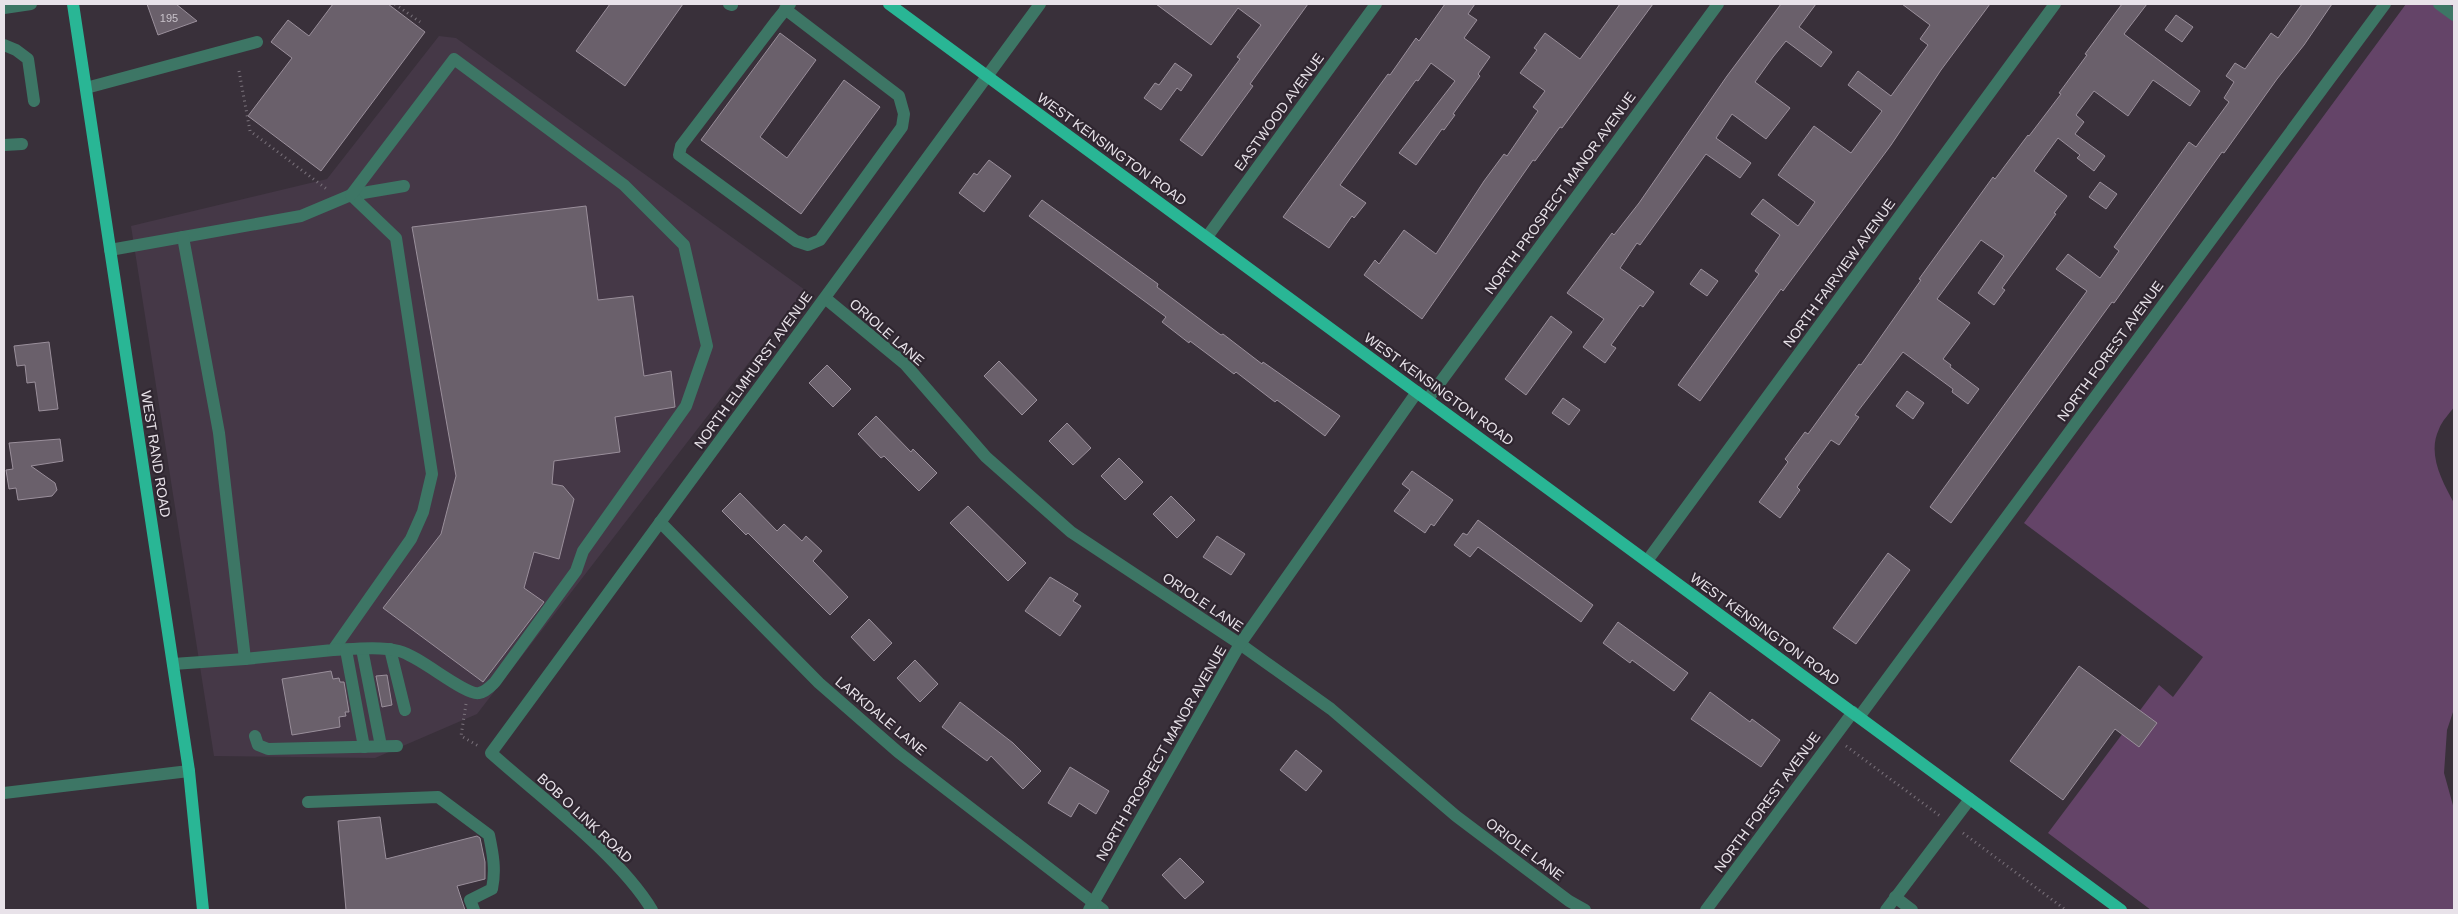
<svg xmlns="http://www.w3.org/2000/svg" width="2458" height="914" viewBox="0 0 2458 914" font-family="Arial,sans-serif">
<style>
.built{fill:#453847}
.green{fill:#644468}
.building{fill:#6a606b;stroke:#9a8f9b}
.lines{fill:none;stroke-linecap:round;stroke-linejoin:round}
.path{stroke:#7b737c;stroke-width:3;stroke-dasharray:1 4;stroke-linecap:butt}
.minor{stroke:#3d7665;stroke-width:12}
.major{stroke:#29b695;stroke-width:12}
.labels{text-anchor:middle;stroke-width:4.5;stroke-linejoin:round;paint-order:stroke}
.number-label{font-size:11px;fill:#c8c2ca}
.street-label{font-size:14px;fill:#e8e2e9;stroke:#2f2630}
</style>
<rect width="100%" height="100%" fill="#39303a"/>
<polygon class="built" points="439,36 456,38 805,290 477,714 375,758 214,756 131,226 327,179"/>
<path class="green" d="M2406,4H2454V407C2449,414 2442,421 2439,429C2427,454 2442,481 2454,503V709L2447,730L2444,773L2454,809V910H2151L2048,833L2159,685L2173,697L2203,657L2024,523Z"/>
<g class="building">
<polygon points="147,4 176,4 197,21 158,35"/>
<polygon points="333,4 388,4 425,32 321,171 248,116 292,58 271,42 288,20 309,36"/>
<polygon points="610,4 683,4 625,86 576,51"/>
<polygon points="1156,4 1308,4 1250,84 1253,86 1202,156 1180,140 1240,59 1237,57 1261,25 1238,8 1211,45"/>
<polygon points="1445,4 1475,4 1468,14 1477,20 1464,38 1490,57 1478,74 1480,76 1453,114 1455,115 1444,130 1442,129 1416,165 1399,153 1455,81 1431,63 1418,81 1416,80 1340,185 1366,203 1354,218 1352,216 1329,248 1283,217 1388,74 1390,75 1416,38 1419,41"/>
<polygon points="1620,4 1653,4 1562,128 1560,127 1535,161 1533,160 1422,319 1364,275 1375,260 1379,264 1404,230 1436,254 1484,181 1504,154 1507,156 1538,111 1533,107 1545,91 1520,73 1537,50 1534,48 1545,33 1580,59"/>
<polygon points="1781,4 1816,4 1799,27 1832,52 1821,67 1786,41 1773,57 1755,82 1790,108 1766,139 1732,114 1716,138 1751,163 1740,178 1706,154 1640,245 1637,243 1620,268 1654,292 1643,307 1640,305 1611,345 1616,348 1605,363 1583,347 1604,319 1567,293 1612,233 1614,235 1639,203 1727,76"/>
<polygon points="1902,4 1990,4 1941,70 1891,145 1783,291 1781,289 1700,401 1678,385 1759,274 1755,271 1780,235 1751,214 1763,199 1798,226 1815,202 1778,175 1814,126 1851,153 1882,111 1848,85 1858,71 1891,96 1928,45 1920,39 1930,25"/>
<polygon points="2122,4 2147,4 2124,34 2200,91 2190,106 2153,80 2128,116 2094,91 2076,115 2084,122 2075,134 2105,156 2094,171 2077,158 2080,155 2058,138 2034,171 2067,196 2054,213 2056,214 2002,288 2005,290 1994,305 1978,293 2004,256 1981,240 1937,299 1970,323 1943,359 1951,365 1950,367 1979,389 1968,404 1952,392 1953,389 1903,352 1855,415 1859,417 1839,445 1831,440 1797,487 1800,490 1780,518 1759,502 1788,462 1785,459 1805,432 1808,434 1859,364 1861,365 1921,280 1919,279 1993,177 1995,179 2028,135 2029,136 2061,94 2059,93 2087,55 2085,54"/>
<polygon points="2302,4 2332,4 2304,45 2277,79 2224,153 2222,152 2114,303 2112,302 1951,523 1930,507 2087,291 2056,269 2068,254 2100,278 2119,251 2114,247 2189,142 2196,147 2229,102 2224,98 2234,82 2226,76 2235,63 2245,69 2271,33 2278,38"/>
<polygon points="2176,15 2193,27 2182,42 2165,30"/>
<polygon points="780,33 816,60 760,137 787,158 844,80 880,107 801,214 701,140"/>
<polygon points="1175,63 1192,75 1181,91 1177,88 1161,110 1144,98 1155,83 1159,85"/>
<polygon points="989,160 1011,176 984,212 959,193 974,173 977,175"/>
<polygon points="2100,182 2117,194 2106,209 2089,197"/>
<polygon points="1042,200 1158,284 1157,287 1221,335 1223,334 1262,364 1263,362 1340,416 1325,436 1277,400 1275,402 1236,372 1234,374 1190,341 1189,343 1162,322 1166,317 1029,216"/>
<polygon points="586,206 598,300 633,296 644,376 671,371 675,407 615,417 620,452 554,461 552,484 563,486 574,499 559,559 534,552 524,588 544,602 483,682 383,608 441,534 456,476 412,227"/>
<polygon points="1701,269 1718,281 1707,296 1690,284"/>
<polygon points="1551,316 1572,332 1526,395 1505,379"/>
<polygon points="49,342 58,409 39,411 35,382 27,383 25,365 17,366 14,346"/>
<polygon points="999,361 1037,400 1022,415 984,376"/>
<polygon points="827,365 851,389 833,407 809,383"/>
<polygon points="1907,391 1924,403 1913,419 1896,406"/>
<polygon points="1563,398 1580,410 1569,425 1552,413"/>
<polygon points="876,416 911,452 913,449 937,473 919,491 884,456 881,458 858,434"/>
<polygon points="1067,423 1091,448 1073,465 1049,441"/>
<polygon points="60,439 63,461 31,466 55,483 57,490 52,496 18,500 16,488 9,489 6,470 13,469 9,443"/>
<polygon points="1119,458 1143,482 1125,500 1101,476"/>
<polygon points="1412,471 1453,500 1434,526 1431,524 1425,533 1394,511 1410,490 1402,484"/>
<polygon points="740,493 777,531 784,524 802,541 806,536 822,551 813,561 848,597 830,615 748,533 746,535 722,511"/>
<polygon points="1171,496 1195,520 1177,538 1153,514"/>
<polygon points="968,506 1026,563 1008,581 950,523"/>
<polygon points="1478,520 1593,605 1581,622 1478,547 1470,557 1454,545 1463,533 1467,535"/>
<polygon points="1217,536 1245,554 1231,575 1203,557"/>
<polygon points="1888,553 1910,570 1856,644 1833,628"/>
<polygon points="1050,577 1078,594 1073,601 1081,606 1060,636 1025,611"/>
<polygon points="869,619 892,643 874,661 851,637"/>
<polygon points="1618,622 1688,673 1674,691 1632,660 1630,663 1603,643"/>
<polygon points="915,660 938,684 920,702 897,678"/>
<polygon points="2079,666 2157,723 2139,747 2115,729 2063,800 2010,761"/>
<polygon points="331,671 333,679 339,678 340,682 344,682 349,712 345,712 346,716 339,717 340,727 292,735 282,679"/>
<polygon points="387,675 392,705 382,707 376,676"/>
<polygon points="1710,692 1750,722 1752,719 1780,740 1761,767 1691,719"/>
<polygon points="960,702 1013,743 1041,771 1023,789 991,756 987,761 942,727"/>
<polygon points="1296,750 1322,771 1306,791 1280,770"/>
<polygon points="1070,767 1109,791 1096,814 1079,803 1071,817 1048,803"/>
<polygon points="380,817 386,859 477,836 480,838 485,862 485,879 457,886 465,910 346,910 338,821"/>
<polygon points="1180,858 1204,882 1185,899 1162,875"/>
</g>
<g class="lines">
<g class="path">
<polyline points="395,4 420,22"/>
<polyline points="239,71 250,131 328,190"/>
<polyline points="466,704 461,736 480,747"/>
<polyline points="1846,746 1940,816"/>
<polyline points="1963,833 2066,910"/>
</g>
<g class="minor">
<polyline points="729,4 732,5"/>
<polyline points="2439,4 2454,15"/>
<polyline points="4,8 31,4"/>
<polyline points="785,9 899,96 904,114 902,127 820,240 808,245 796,241 679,155 681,146 777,20 790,4"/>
<polyline points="4,45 16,50 28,59 34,101"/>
<polyline points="86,88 257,42"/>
<polyline points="4,145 22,144"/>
<polyline points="351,195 404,186"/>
<polyline points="1207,237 1376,4"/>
<polyline points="110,250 301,216 351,195 396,238 432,474 423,512 411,539 333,650 245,659"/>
<polyline points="825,298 905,364 986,457 1071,532 1240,644 1331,709 1456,816 1569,901 1585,910"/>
<polyline points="1428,399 1718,4"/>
<polyline points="660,522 819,683 898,752 1103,910"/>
<polyline points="1647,561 2055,4"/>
<polyline points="362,649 381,746"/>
<polyline points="390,649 405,710"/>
<path d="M333,650C354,649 379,646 399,651C420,656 465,696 479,693C486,692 491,686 495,682L576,571L583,551L686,406L707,346L684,245L624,185L454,59L351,195"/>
<polyline points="346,650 364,747"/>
<polyline points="173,664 245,659 219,433 183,237"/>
<polyline points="1859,717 2385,4"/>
<polyline points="255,736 258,745 268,749 397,746"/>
<polyline points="4,793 189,771"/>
<path d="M308,802L438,797L489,835C493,854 496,870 492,889L470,900L474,910"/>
<polyline points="1895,897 1912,910"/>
<path d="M652,910C618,854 541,798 491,753L1040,4"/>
<polyline points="1089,910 1240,644 1417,392"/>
<polyline points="1706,910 1853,712"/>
<polyline points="1886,910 1970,799"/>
</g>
<g class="major">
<polyline points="73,4 189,771 203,910"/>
<polyline points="889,4 2121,910"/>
</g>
</g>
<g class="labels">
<g class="number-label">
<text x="169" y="22">195</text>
</g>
<g class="street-label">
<text transform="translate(1279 112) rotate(-54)" y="5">EASTWOOD AVENUE</text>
<text transform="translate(1112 149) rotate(36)" y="5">WEST KENSINGTON ROAD</text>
<text transform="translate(1560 193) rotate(-54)" y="5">NORTH PROSPECT MANOR AVENUE</text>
<text transform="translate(1839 273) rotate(-54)" y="5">NORTH FAIRVIEW AVENUE</text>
<text transform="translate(887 332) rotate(41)" y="5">ORIOLE LANE</text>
<text transform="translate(2110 351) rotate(-54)" y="5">NORTH FOREST AVENUE</text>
<text transform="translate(753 370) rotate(-54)" y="5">NORTH ELMHURST AVENUE</text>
<text transform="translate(1439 389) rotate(36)" y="5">WEST KENSINGTON ROAD</text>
<text transform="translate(156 454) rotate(81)" y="5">WEST RAND ROAD</text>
<text transform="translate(1203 602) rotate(34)" y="5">ORIOLE LANE</text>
<text transform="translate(1765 629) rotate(36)" y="5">WEST KENSINGTON ROAD</text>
<text transform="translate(881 716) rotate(40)" y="5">LARKDALE LANE</text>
<text transform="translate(1161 753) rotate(-60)" y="5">NORTH PROSPECT MANOR AVENUE</text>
<text transform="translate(1767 802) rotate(-54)" y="5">NORTH FOREST AVENUE</text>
<text transform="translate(585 818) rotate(43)" y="5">BOB O LINK ROAD</text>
<text transform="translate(1525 849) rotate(37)" y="5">ORIOLE LANE</text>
</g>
</g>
<rect width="2458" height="914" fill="none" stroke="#e8e2e9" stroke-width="10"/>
</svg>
